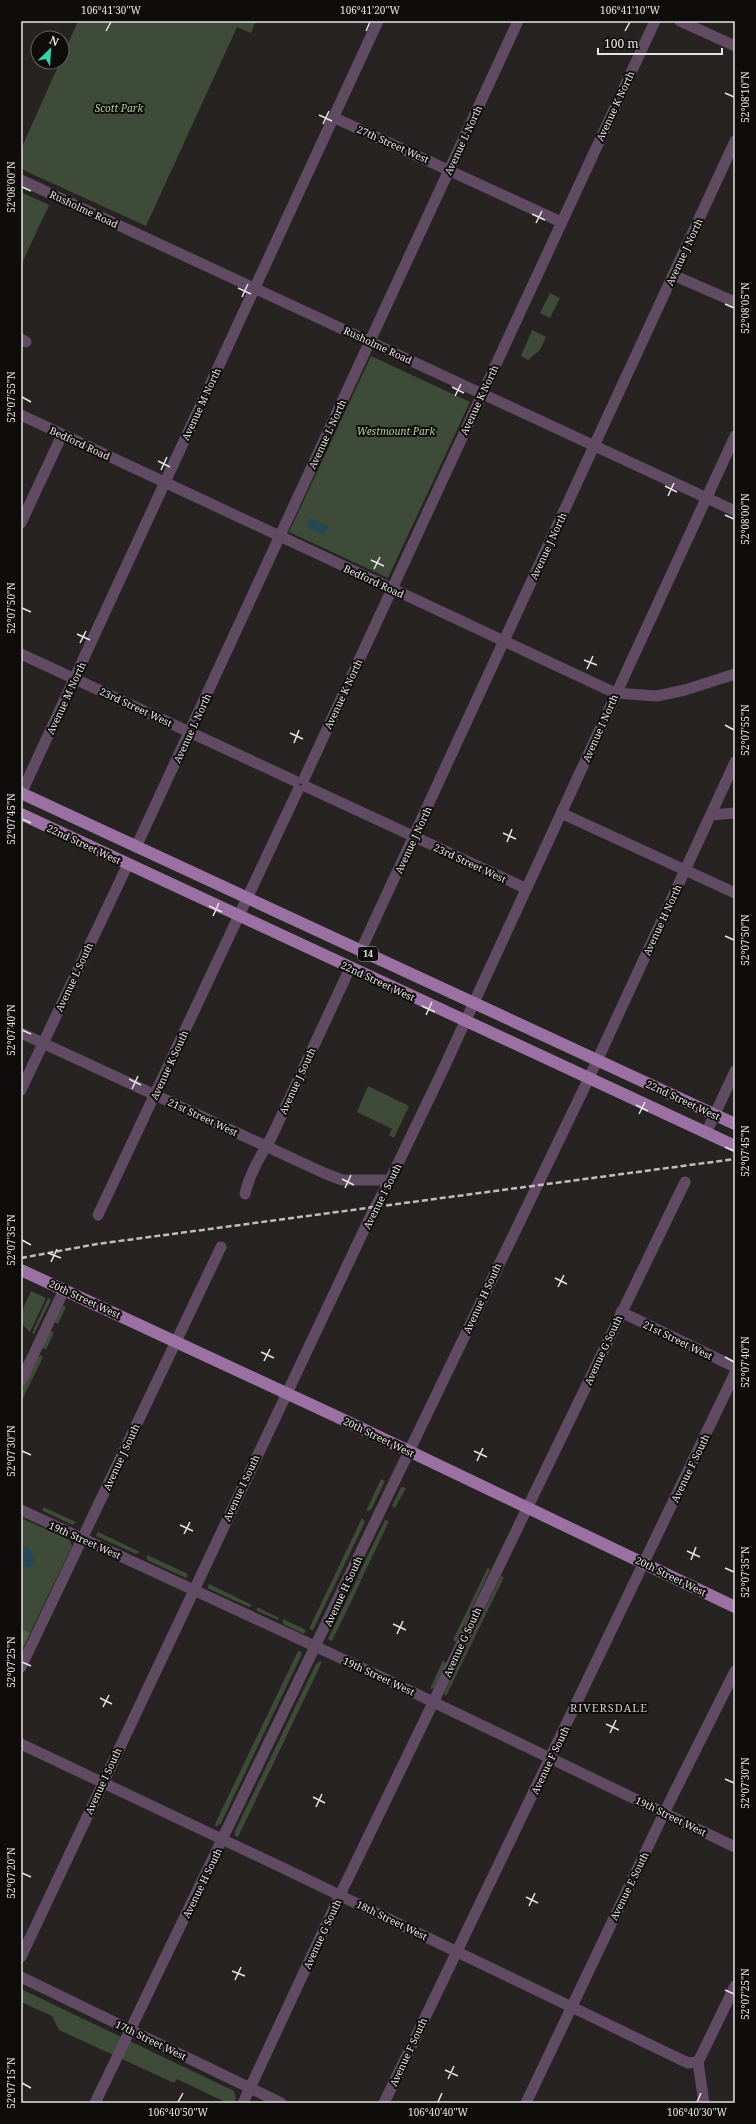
<svg xmlns="http://www.w3.org/2000/svg" width="756" height="2124" viewBox="0 0 756 2124" font-family="'Noto Serif',serif">
<style>
.green{fill:#3f4b39}
.forest{fill:#4f5f45}
.water{fill:#264854}
.lines{fill:none;stroke-linecap:round;stroke-linejoin:round}
.minor{stroke:#604b63;stroke-width:11}
.major{stroke:#9b70a2;stroke-width:12}
.rail{stroke:#c0bdbc;stroke-width:2.5;stroke-dasharray:6 3;stroke-linecap:butt}
.ticks{fill:none;stroke:#e6e3e2;stroke-width:1.5}
.labels{text-anchor:middle;stroke-width:4;stroke-linejoin:round;paint-order:stroke}
.shield{fill:#0e0d0c;stroke:#a5a3a2;stroke-width:1}
.shield-label{font-size:9px;font-weight:bold;fill:#e6e3e2}
.street-label{font-size:10px;fill:#e6e3e2;stroke:#0e0d0c}
.park-label{font-size:10px;font-style:italic;fill:#b0cf9f;stroke:#0e0d0c}
.neighbourhood-label{font-size:11px;letter-spacing:1px;fill:#cdc8c7;stroke:#0e0d0c}
.neatline{fill:none;stroke:#e6e3e2;stroke-width:1.5}
.ticks-label{font-size:10px;text-anchor:middle;fill:#e6e3e2}
</style>
<rect width="100%" height="100%" fill="#272322"/>
<g class="green">
<polygon points="78,21 256,21 251,33 237,27 146,226 21,169 21,149 60,62 62,62 62,57"/>
<polygon points="21,192 49,205 21,265"/>
<polygon points="550,293 560,298 550,318 540,313"/>
<polygon points="532,330 546,337 540,350 528,360 521,356"/>
<polygon points="371,356 470,402 388,578 289,532"/>
<polygon points="368,1086 409,1106 394,1138 389,1135 392,1129 357,1112"/>
<path d="M31,1291L46,1298L30,1332C14,1320 25,1305 31,1291Z"/>
<polygon points="48,1298 51,1300 34,1334 32,1333"/>
<polygon points="62,1305 66,1307 58,1324 54,1322"/>
<polygon points="50,1331 54,1332 46,1350 42,1347"/>
<polygon points="41,1355 43,1357 21,1402 21,1391 37,1358"/>
<polygon points="381,1479 385,1481 371,1510 366,1511"/>
<polygon points="401,1487 406,1488 395,1508 392,1506"/>
<polygon points="43,1507 76,1522 73,1525 43,1511"/>
<polygon points="21,1518 70,1540 72,1546 21,1652"/>
<polygon points="362,1518 365,1522 313,1630 309,1629"/>
<polygon points="385,1520 389,1521 361,1580 357,1578"/>
<polygon points="98,1532 140,1552 136,1554 96,1536"/>
<polygon points="147,1555 188,1574 186,1578 147,1560"/>
<polygon points="488,1567 490,1570 456,1642 453,1640"/>
<polygon points="501,1576 504,1577 446,1696 444,1694"/>
<polygon points="357,1579 361,1581 332,1641 328,1639"/>
<polygon points="209,1584 252,1605 249,1607 207,1588"/>
<polygon points="257,1607 279,1618 278,1620 257,1611"/>
<polygon points="283,1619 306,1630 304,1634 283,1624"/>
<polygon points="298,1651 302,1652 301,1656 221,1823 216,1827 215,1824"/>
<polygon points="443,1660 446,1664 434,1688 430,1689"/>
<polygon points="320,1661 322,1662 238,1837 235,1836 235,1831 316,1664"/>
<polygon points="21,1989 234,2091 236,2099 234,2103 227,2103 177,2079 174,2083 59,2030 52,2016 21,2002"/>
</g>
<polygon class="forest" points="21,1629 30,1633 21,1652"/>
<g class="water">
<polygon points="310,518 328,526 324,535 306,527"/>
<polygon points="23,1546 30,1549 34,1561 29,1568 21,1565"/>
</g>
<g class="lines">
<g class="minor">
<polyline points="680,21 735,46"/>
<polyline points="335,118 561,222"/>
<polyline points="21,180 735,511"/>
<polyline points="673,275 735,302"/>
<polyline points="21,339 26,342"/>
<polyline points="21,415 615,693 657,696 685,690 735,674"/>
<polyline points="21,523 62,435"/>
<polyline points="21,654 295,781"/>
<polyline points="304,779 655,21"/>
<polyline points="307,787 525,888"/>
<polyline points="21,794 378,21"/>
<polyline points="561,813 735,893"/>
<polyline points="711,815 735,813"/>
<polyline points="136,847 518,21"/>
<polyline points="361,950 735,141"/>
<polyline points="21,1033 324,1173 342,1180 390,1180"/>
<polyline points="21,1090 128,864"/>
<polyline points="706,1133 735,1071"/>
<path d="M245,1194C249,1174 262,1154 272,1136L350,968"/>
<polyline points="98,1215 298,790"/>
<polyline points="621,1312 735,1367"/>
<polyline points="21,1381 64,1290"/>
<polyline points="21,1510 377,1675 735,1847"/>
<polyline points="21,1667 221,1247"/>
<polyline points="21,1744 283,1868 688,2063 698,2062"/>
<polyline points="21,1957 372,1213 390,1180 441,1074 735,436"/>
<polyline points="21,1977 281,2103"/>
<polyline points="95,2103 589,1078 735,762"/>
<polyline points="243,2103 340,1895 685,1182"/>
<polyline points="384,2103 735,1373"/>
<polyline points="526,2103 664,1813 735,1671"/>
<polyline points="704,2103 698,2062 735,1986"/>
</g>
<g class="major">
<polyline points="21,793 735,1124"/>
<polyline points="21,814 735,1146"/>
<polyline points="21,1270 344,1420 735,1607"/>
</g>
<polyline class="rail" points="21,1258 97,1244 735,1159"/>
</g>
<path class="ticks" d="M106,31L111,22M366,31L370,22M625,31L630,22M725,93L734,97M319,115L332,121M323,124L329,111M22,187L31,191M532,214L545,220M536,223L542,211M238,288L251,294M242,297L248,284M725,304L734,308M452,387L464,393M455,396L461,384M22,397L31,402M158,461L170,467M161,470L167,457M665,486L677,492M668,496L674,483M725,515L734,519M371,560L384,566M374,569L380,557M22,608L31,612M77,634L90,640M80,643L86,631M584,660L597,665M587,669L593,656M725,725L734,730M290,733L303,739M294,743L299,730M22,819L31,823M503,833L516,839M507,842L512,829M209,906L222,912M213,916L219,903M725,936L734,940M422,1006L435,1012M426,1015L432,1002M22,1030L31,1034M129,1079L141,1085M132,1089L138,1076M636,1105L648,1111M639,1114L645,1102M725,1147L734,1151M342,1179L354,1185M345,1188L351,1175M22,1240L31,1245M48,1253L61,1258M51,1262L57,1249M555,1278L567,1284M558,1287L564,1275M261,1352L274,1358M725,1357L734,1362M264,1361L270,1349M22,1451L31,1455M474,1451L487,1457M477,1461L483,1448M180,1525L193,1531M184,1534L190,1522M687,1551L700,1557M691,1560L696,1547M725,1568L734,1572M393,1624L406,1630M397,1634L403,1621M22,1662L31,1666M100,1698L112,1704M103,1707L109,1695M606,1724L619,1730M610,1733L616,1720M725,1779L734,1783M313,1797L325,1803M316,1807L322,1794M22,1873L31,1877M526,1897L538,1903M529,1906L535,1893M232,1971L245,1976M235,1980L241,1967M725,1990L734,1994M445,2070L458,2076M448,2079L454,2066M22,2083L31,2088M178,2102L183,2093M438,2102L442,2093M697,2102L701,2093"/>
<g class="labels">
<rect class="shield" x="358" y="947" width="20" height="14" rx="3"/>
<g class="shield-label">
<text x="368" y="957">14</text>
</g>
<g class="street-label">
<text transform="translate(615 106) rotate(-65)" y="4">Avenue K North</text>
<text transform="translate(463 140) rotate(-65)" y="4">Avenue L North</text>
<text transform="translate(393 144) rotate(24)" y="4">27th Street West</text>
<text transform="translate(84 209) rotate(25)" y="4">Rusholme Road</text>
<text transform="translate(684 252) rotate(-65)" y="4">Avenue J North</text>
<text transform="translate(378 345) rotate(25)" y="4">Rusholme Road</text>
<text transform="translate(479 400) rotate(-65)" y="4">Avenue K North</text>
<text transform="translate(201 404) rotate(-65)" y="4">Avenue M North</text>
<text transform="translate(327 434) rotate(-65)" y="4">Avenue L North</text>
<text transform="translate(80 443) rotate(25)" y="4">Bedford Road</text>
<text transform="translate(548 546) rotate(-65)" y="4">Avenue J North</text>
<text transform="translate(374 581) rotate(25)" y="4">Bedford Road</text>
<text transform="translate(343 694) rotate(-65)" y="4">Avenue K North</text>
<text transform="translate(66 698) rotate(-65)" y="4">Avenue M North</text>
<text transform="translate(136 707) rotate(25)" y="4">23rd Street West</text>
<text transform="translate(192 728) rotate(-65)" y="4">Avenue L North</text>
<text transform="translate(600 728) rotate(-66)" y="4">Avenue I North</text>
<text transform="translate(413 840) rotate(-65)" y="4">Avenue J North</text>
<text transform="translate(84 844) rotate(25)" y="4">22nd Street West</text>
<text transform="translate(470 863) rotate(25)" y="4">23rd Street West</text>
<text transform="translate(662 920) rotate(-65)" y="4">Avenue H North</text>
<text transform="translate(74 977) rotate(-65)" y="4">Avenue L South</text>
<text transform="translate(378 981) rotate(25)" y="4">22nd Street West</text>
<text transform="translate(169 1065) rotate(-65)" y="4">Avenue K South</text>
<text transform="translate(297 1081) rotate(-65)" y="4">Avenue J South</text>
<text transform="translate(683 1100) rotate(25)" y="4">22nd Street West</text>
<text transform="translate(203 1117) rotate(25)" y="4">21st Street West</text>
<text transform="translate(382 1196) rotate(-63)" y="4">Avenue I South</text>
<text transform="translate(482 1298) rotate(-65)" y="4">Avenue H South</text>
<text transform="translate(85 1299) rotate(25)" y="4">20th Street West</text>
<text transform="translate(678 1340) rotate(26)" y="4">21st Street West</text>
<text transform="translate(603 1350) rotate(-65)" y="4">Avenue G South</text>
<text transform="translate(379 1437) rotate(26)" y="4">20th Street West</text>
<text transform="translate(121 1457) rotate(-65)" y="4">Avenue J South</text>
<text transform="translate(690 1468) rotate(-64)" y="4">Avenue F South</text>
<text transform="translate(241 1488) rotate(-65)" y="4">Avenue I South</text>
<text transform="translate(85 1540) rotate(24)" y="4">19th Street West</text>
<text transform="translate(671 1576) rotate(26)" y="4">20th Street West</text>
<text transform="translate(343 1591) rotate(-65)" y="4">Avenue H South</text>
<text transform="translate(462 1642) rotate(-65)" y="4">Avenue G South</text>
<text transform="translate(379 1676) rotate(25)" y="4">19th Street West</text>
<text transform="translate(550 1760) rotate(-64)" y="4">Avenue F South</text>
<text transform="translate(103 1781) rotate(-65)" y="4">Avenue I South</text>
<text transform="translate(671 1816) rotate(26)" y="4">19th Street West</text>
<text transform="translate(202 1883) rotate(-64)" y="4">Avenue H South</text>
<text transform="translate(629 1886) rotate(-64)" y="4">Avenue E South</text>
<text transform="translate(392 1920) rotate(26)" y="4">18th Street West</text>
<text transform="translate(322 1934) rotate(-65)" y="4">Avenue G South</text>
<text transform="translate(151 2040) rotate(26)" y="4">17th Street West</text>
<text transform="translate(408 2052) rotate(-65)" y="4">Avenue F South</text>
</g>
<g class="park-label">
<text x="119" y="112">Scott Park</text>
<text x="396" y="435">Westmount Park</text>
</g>
<g class="neighbourhood-label">
<text x="609" y="1712">RIVERSDALE</text>
</g>
</g>
<rect width="756" height="2124" fill="none" stroke="#0e0d0c" stroke-width="44"/>
<g transform="translate(50 50) rotate(25)"><circle r="19" fill="#0e0d0c" stroke="#646362"/>
<path d="M0-3L7 15L0 10L-7 15Z" fill="#33d4a8"/>
<text y="-6" font-size="11" font-weight="bold" text-anchor="middle" fill="#e6e3e2">N</text>
</g>
<path d="M598 48v6h124v-6" fill="none" stroke="#e6e3e2" stroke-width="2"/>
<text x="604" y="48" font-size="12" fill="#e6e3e2" stroke="#0e0d0c" stroke-width="3" paint-order="stroke">100 m</text>
<rect x="22" y="22" width="712" height="2080" class="neatline"/>
<g class="ticks-label">
<text x="111" y="14">106°41'30"W</text>
<text x="370" y="14">106°41'20"W</text>
<text x="630" y="14">106°41'10"W</text>
<text transform="translate(745 97) rotate(-90)" y="4">52°08'10"N</text>
<text transform="translate(11 187) rotate(-90)" y="4">52°08'00"N</text>
<text transform="translate(745 308) rotate(-90)" y="4">52°08'05"N</text>
<text transform="translate(11 397) rotate(-90)" y="4">52°07'55"N</text>
<text transform="translate(745 519) rotate(-90)" y="4">52°08'00"N</text>
<text transform="translate(11 608) rotate(-90)" y="4">52°07'50"N</text>
<text transform="translate(745 730) rotate(-90)" y="4">52°07'55"N</text>
<text transform="translate(11 819) rotate(-90)" y="4">52°07'45"N</text>
<text transform="translate(745 940) rotate(-90)" y="4">52°07'50"N</text>
<text transform="translate(11 1030) rotate(-90)" y="4">52°07'40"N</text>
<text transform="translate(745 1151) rotate(-90)" y="4">52°07'45"N</text>
<text transform="translate(11 1240) rotate(-90)" y="4">52°07'35"N</text>
<text transform="translate(745 1362) rotate(-90)" y="4">52°07'40"N</text>
<text transform="translate(11 1451) rotate(-90)" y="4">52°07'30"N</text>
<text transform="translate(745 1572) rotate(-90)" y="4">52°07'35"N</text>
<text transform="translate(11 1662) rotate(-90)" y="4">52°07'25"N</text>
<text transform="translate(745 1783) rotate(-90)" y="4">52°07'30"N</text>
<text transform="translate(11 1873) rotate(-90)" y="4">52°07'20"N</text>
<text transform="translate(745 1994) rotate(-90)" y="4">52°07'25"N</text>
<text transform="translate(11 2083) rotate(-90)" y="4">52°07'15"N</text>
<text x="178" y="2116">106°40'50"W</text>
<text x="438" y="2116">106°40'40"W</text>
<text x="697" y="2116">106°40'30"W</text>
</g>
</svg>
